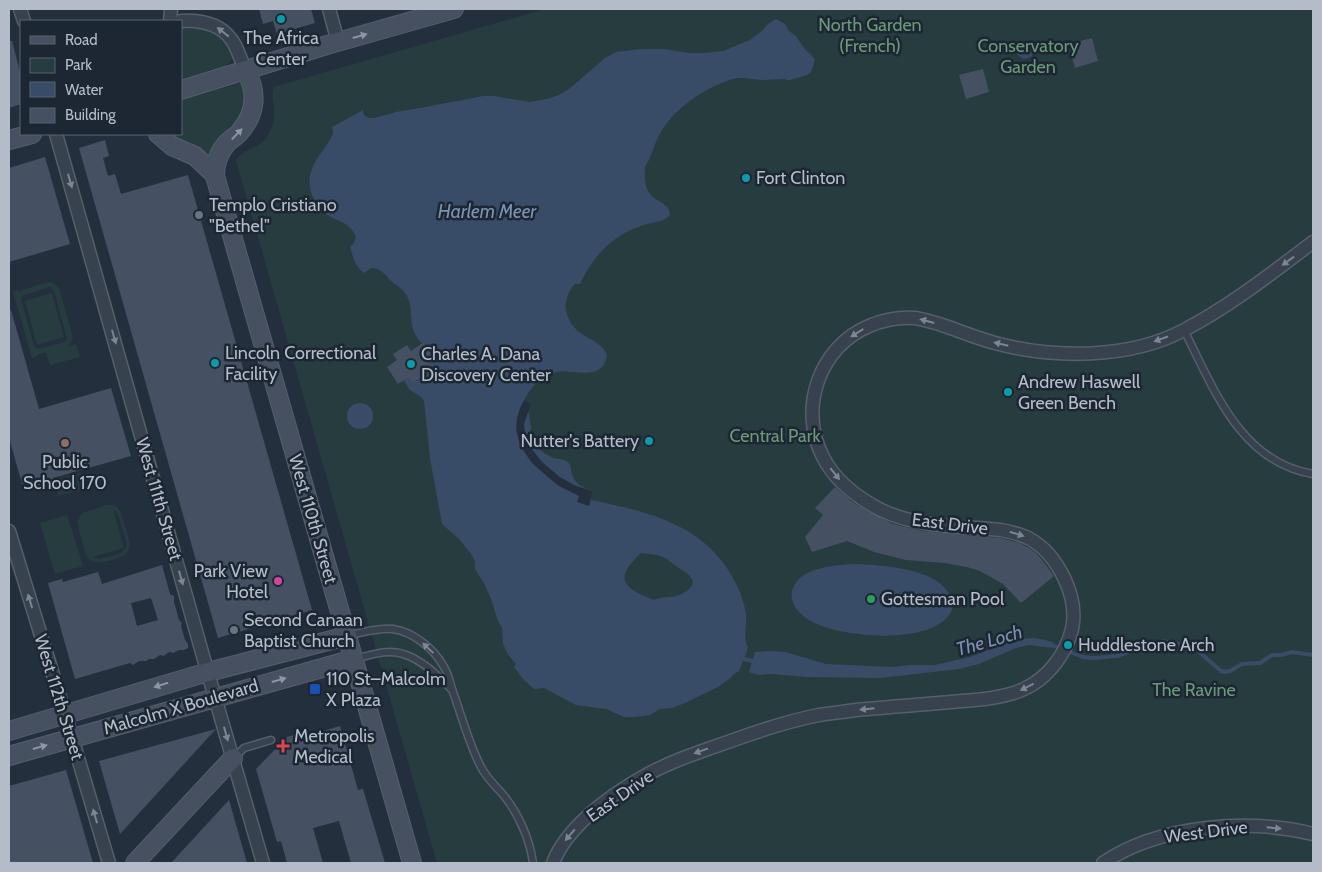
<svg xmlns="http://www.w3.org/2000/svg" width="1322" height="872" viewBox="0 0 1322 872" font-family="Cabin,sans-serif">
<style>
.green{fill:#263c3f;fill-rule:evenodd}
.water{fill:#394c67;fill-rule:evenodd}
.pier{fill:#242f3e}
.lines{fill:none;stroke-linecap:round;stroke-linejoin:round}
.stream{stroke:#394c67;stroke-width:4}
.building{fill:#455162;fill-rule:evenodd}
.lane-casing{stroke:#565f6c;stroke-width:9}
.street-casing{stroke:#565f6c;stroke-width:15}
.secondary-casing{stroke:#565f6c;stroke-width:20}
.lane{stroke:#38414e;stroke-width:6}
.street{stroke:#38414e;stroke-width:12}
.secondary{stroke:#465061;stroke-width:18}
.oneway{fill:#7c8592}
.oneway2{fill:#8e96a5}
.culture-dot{fill:#0f9aa8;stroke:#1d2633;stroke-width:2}
.worship-dot{fill:#6b7280;stroke:#1d2633;stroke-width:2}
.education-dot{fill:#8d6e63;stroke:#1d2633;stroke-width:2}
.hotel-dot{fill:#d1479c;stroke:#1d2633;stroke-width:2}
.leisure-dot{fill:#2e9e5b;stroke:#1d2633;stroke-width:2}
.transit-dot{fill:#1a4fb4;stroke:#1d2633;stroke-width:2}
.health-dot{fill:#e0444e;stroke:#1d2633;stroke-width:2}
.labels{text-anchor:middle;stroke-width:5;stroke-linejoin:round;paint-order:stroke}
.park-label{font-size:18px;fill:#6b9a76;stroke:#1d2633}
.poi-label{font-size:18px;fill:#b4bcc9;stroke:#1d2633;text-anchor:start}
.street-label{font-size:18px;fill:#b4bcc9;stroke:#1d2633}
.water-label{font-size:19px;font-style:italic;fill:#7c92b1;stroke:#1d2633}
</style>
<rect width="100%" height="100%" fill="#242f3e"/>
<g class="green">
<path d="M545,9H1313V863H437L236,161C240,150 260,148 267,137C272,129 275,119 274,110C274,101 271,96 274,87Z"/>
<path d="M181,27C202,27 220,29 230,48C234,56 232,61 226,66L181,79Z"/>
<polygon points="240,83 244,83 247,99 238,124 219,139 212,150 211,157 209,158 182,143 169,134 181,134 181,100"/>
<path d="M48,282L53,283L59,288L73,337L69,346L76,344L80,357L50,365L46,353L38,354V356L32,358L13,292L18,290L19,292L22,290ZM50,287L54,291L67,339L64,342L38,349L34,346L21,298L24,295Z"/>
<polygon points="52,293 64,337 37,345 25,301"/>
<polygon points="80,473 84,489 58,496 54,480"/>
<path d="M107,505C113,504 117,507 120,511L130,542C130,546 130,550 126,553C123,558 101,564 95,562C91,561 88,559 86,555L77,522L82,513ZM113,509L118,514L127,544L126,548L121,553L100,559L92,557L124,548Z"/>
<polygon points="67,515 83,566 55,574 40,523"/>
</g>
<g class="water">
<path d="M776,19L785,24L789,31L796,36L804,48L815,59C814,63 813,69 810,73C808,75 792,80 789,80C782,80 789,78 781,79C775,79 769,80 763,80C752,80 744,76 733,79C708,86 678,106 664,127C657,136 654,148 650,158C649,161 647,162 646,165C644,168 645,173 645,176C645,182 646,189 650,194C656,202 670,203 670,215C663,223 651,222 641,226C613,235 592,257 580,284H575C570,289 567,295 566,302C565,307 566,312 568,317C576,339 601,338 607,355C603,384 572,367 553,373C539,377 531,388 524,400L531,404L528,410L531,427L529,438C536,447 543,454 554,458C558,459 565,459 569,463C571,466 571,471 572,474C574,484 585,488 593,491L591,500C654,513 712,526 740,592C742,598 745,607 746,614C747,623 743,640 748,647L746,654L739,671L734,674L728,680L718,687L685,703L672,708L660,709L650,715L636,717H624L606,709L576,705L544,688L534,689L523,679L514,667L516,664L509,656L503,644L502,628L498,621L491,599L484,583L475,569V562L472,555L460,540L442,524L430,458L424,401L421,397L410,390L404,381L408,378L412,383L426,375L422,369L435,360L424,342L422,343C406,329 415,312 407,296C402,287 396,286 390,280C384,273 380,268 371,268L364,273C355,266 353,257 350,247L354,243L356,237C349,222 342,223 329,216C323,212 320,207 316,201C312,196 311,193 310,187C307,164 324,153 333,134V131L332,127L363,110V113L365,116L369,118H375L396,112L420,108L483,96H494L530,102L547,99L559,95L569,89L605,58L616,52L642,49H664L689,53H704L723,51L750,40L763,30L768,24ZM641,553L658,555L667,559L673,564L689,575L693,581L692,586C678,601 669,594 654,600C623,588 613,579 641,553Z"/>
<path d="M1026,41C1029,44 1037,46 1034,52C1033,54 1032,55 1031,57L1023,59L1017,54L1016,48L1019,47V43Z"/>
<circle cx="360" cy="416" r="13"/>
<path d="M852,564C879,565 935,567 949,594C952,600 954,605 951,612C932,647 833,638 806,618C781,600 791,576 818,569C829,566 840,565 852,564Z"/>
<polygon points="1033,638 1046,640 1054,643 1052,648 1029,645 1016,648 979,664 959,669 881,678 807,677 770,674 759,675 749,672 755,652 772,651 785,652 826,664 892,667 911,665 935,665 970,657 1017,639"/>
</g>
<polygon class="pier" points="524,400 531,404 524,424 525,433 531,448 542,462 560,477 576,486 593,491 589,506 577,502 579,496 559,486 549,478 532,463 525,453 519,441 516,430 517,418 520,408"/>
<g class="lines">
<g class="stream">
<polyline points="1049,644 1083,657 1093,658 1117,656 1153,643 1164,641 1170,643 1191,645 1221,671 1225,672 1230,671 1242,664 1260,663 1272,655 1281,655 1292,652 1313,655"/>
<polyline points="744,659 757,662"/>
</g>
</g>
<g class="building">
<polygon points="259,9 311,9 315,23 277,34 273,21 263,24"/>
<polygon points="1092,38 1098,61 1075,68 1068,44"/>
<polygon points="9,41 12,41 21,75 21,104 9,108"/>
<polygon points="983,69 989,92 966,99 959,75"/>
<polygon points="105,140 109,156 103,158 108,176 115,174 121,194 188,175 312,610 218,638 79,148"/>
<polygon points="45,157 70,244 9,262 9,168"/>
<polygon points="11,310 39,409 111,388 131,456 53,478 54,483 39,488 37,483 23,487 9,438 9,311"/>
<polygon points="424,342 435,360 422,369 426,374 412,383 408,378 398,384 387,367 397,360 393,354 407,345 411,351"/>
<polygon points="835,487 851,501 867,511 893,524 922,531 1000,538 1020,543 1035,552 1043,561 1054,576 1021,603 1003,584 980,571 967,567 944,563 906,560 874,552 847,541 812,552 805,537 823,515 815,508"/>
<path d="M162,565L170,594L174,596V602L179,620L182,623L181,626L185,640L188,644V648L184,650H179L173,653L169,652L164,656L160,655L154,659H149L146,661H139L133,665L130,663L75,679L48,583L62,579L63,582L98,572L102,584ZM151,598L158,620L137,626L131,603Z"/>
<polygon points="340,726 358,790 363,789 385,863 351,863 339,821 313,828 323,863 287,863 281,841 277,842 256,769 287,737 297,734 298,738"/>
<polygon points="216,729 120,834 99,761"/>
<polygon points="66,770 93,863 9,863 9,786"/>
<polygon points="229,800 247,863 171,863 218,812"/>
</g>
<g class="lines">
<g class="lane-casing">
<g id="lane">
<path d="M1184,330C1214,389 1240,462 1313,474"/>
<path d="M348,635C362,633 379,627 393,629C414,632 434,649 444,667C449,675 450,684 453,692C462,717 469,744 481,767C487,779 497,787 505,797C519,815 530,840 533,863"/>
<path d="M355,659C366,656 378,652 389,652C413,651 436,673 451,689"/>
<polyline points="234,758 244,748 271,740"/>
</g>
</g>
<g class="street-casing">
<g id="street">
<polyline points="20,9 24,21"/>
<polyline points="329,9 338,42"/>
<polyline points="170,21 171,9"/>
<path d="M181,21C200,20 219,23 231,39C237,46 241,61 246,71"/>
<polyline points="56,134 203,656 263,863"/>
<polyline points="9,531 65,714 109,863"/>
<path d="M553,863C566,828 609,796 641,778C668,762 699,752 728,742C758,731 788,721 819,715C831,713 843,712 856,710C887,707 919,705 950,702C974,700 1002,699 1024,689C1048,678 1066,654 1072,629C1079,597 1058,555 1030,539C1021,534 1011,532 1001,530C961,526 919,528 881,510C858,498 835,481 823,457C798,409 819,347 869,326C883,320 899,317 915,318C923,319 931,322 939,324C958,330 976,338 995,343C1054,359 1130,359 1184,330C1230,306 1272,273 1313,242"/>
<path d="M1103,863C1159,825 1249,818 1313,834"/>
</g>
</g>
<g class="secondary-casing">
<g id="secondary">
<path d="M246,71C258,93 256,114 239,133C235,137 231,139 227,143C219,152 215,164 215,176L412,863"/>
<polyline points="181,90 327,45 454,9"/>
<polyline points="158,134 172,146 195,156 215,175"/>
<polyline points="9,140 32,134"/>
<polyline points="9,731 208,672 347,636"/>
<polyline points="9,756 354,659"/>
<polyline points="135,863 233,758"/>
</g>
</g>
<use href="#lane" class="lane"/>
<use href="#street" class="street"/>
<use href="#secondary" class="secondary"/>
</g>
<defs><path id="oneway-solid" d="M-6-.8H1V-3.2L6.5 0L1 3.2V.8H-6Z" transform="scale(1.25)"/></defs>
<g class="oneway">
<use href="#oneway-solid" transform="translate(223 32) rotate(-142)"/>
<use href="#oneway-solid" transform="translate(70 181) rotate(74)"/>
<use href="#oneway-solid" transform="translate(1288 261) rotate(144)"/>
<use href="#oneway-solid" transform="translate(927 321) rotate(-165)"/>
<use href="#oneway-solid" transform="translate(857 333) rotate(148)"/>
<use href="#oneway-solid" transform="translate(114 337) rotate(74)"/>
<use href="#oneway-solid" transform="translate(1161 339) rotate(161)"/>
<use href="#oneway-solid" transform="translate(1001 344) rotate(-167)"/>
<use href="#oneway-solid" transform="translate(835 474) rotate(51)"/>
<use href="#oneway-solid" transform="translate(1017 534) rotate(18)"/>
<use href="#oneway-solid" transform="translate(181 578) rotate(74)"/>
<use href="#oneway-solid" transform="translate(30 601) rotate(-107)"/>
<use href="#oneway-solid" transform="translate(428 648) rotate(-137)"/>
<use href="#oneway-solid" transform="translate(1027 687) rotate(153)"/>
<use href="#oneway-solid" transform="translate(867 709) rotate(174)"/>
<use href="#oneway-solid" transform="translate(226 734) rotate(74)"/>
<use href="#oneway-solid" transform="translate(701 751) rotate(160)"/>
<use href="#oneway-solid" transform="translate(95 816) rotate(-106)"/>
<use href="#oneway-solid" transform="translate(1274 828) rotate(6)"/>
<use href="#oneway-solid" transform="translate(570 835) rotate(131)"/>
</g>
<g class="oneway2">
<use href="#oneway-solid" transform="translate(360 36) rotate(-16)"/>
<use href="#oneway-solid" transform="translate(237 134) rotate(-46)"/>
<use href="#oneway-solid" transform="translate(279 680) rotate(-16)"/>
<use href="#oneway-solid" transform="translate(161 685) rotate(163)"/>
<use href="#oneway-solid" transform="translate(40 747) rotate(-16)"/>
</g>
<g class="culture-dot">
<circle cx="281" cy="19" r="5"/>
<circle cx="746" cy="178" r="5"/>
<circle cx="215" cy="363" r="5"/>
<circle cx="411" cy="364" r="5"/>
<circle cx="1008" cy="392" r="5"/>
<circle cx="649" cy="441" r="5"/>
<circle cx="1068" cy="645" r="5"/>
</g>
<g class="worship-dot">
<circle cx="199" cy="215" r="5"/>
<circle cx="234" cy="630" r="5"/>
</g>
<circle class="education-dot" cx="65" cy="443" r="5"/>
<circle class="hotel-dot" cx="278" cy="581" r="5"/>
<circle class="leisure-dot" cx="871" cy="599" r="5"/>
<rect class="transit-dot" x="309" y="683" width="12" height="12" rx="2.5"/>
<path class="health-dot" d="M280.5 738.5h5v5h5v5h-5v5h-5v-5h-5v-5h5z"/>
<g class="labels">
<g class="park-label">
<text x="870" y="31">North Garden<tspan x="870" dy="21">(French)</tspan></text>
<text x="1028" y="52">Conservatory<tspan x="1028" dy="21">Garden</tspan></text>
<text x="775" y="442">Central Park</text>
<text x="1194" y="696">The Ravine</text>
</g>
<g class="poi-label">
<text x="281" y="44" text-anchor="middle">The Africa<tspan x="281" dy="21">Center</tspan></text>
<text x="756" y="184">Fort Clinton</text>
<text x="209" y="211">Templo Cristiano<tspan x="209" dy="21">"Bethel"</tspan></text>
<text x="225" y="359">Lincoln Correctional<tspan x="225" dy="21">Facility</tspan></text>
<text x="421" y="360">Charles A. Dana<tspan x="421" dy="21">Discovery Center</tspan></text>
<text x="1018" y="388">Andrew Haswell<tspan x="1018" dy="21">Green Bench</tspan></text>
<text x="639" y="447" text-anchor="end">Nutter's Battery</text>
<text x="65" y="468" text-anchor="middle">Public<tspan x="65" dy="21">School 170</tspan></text>
<text x="268" y="577" text-anchor="end">Park View<tspan x="268" dy="21">Hotel</tspan></text>
<text x="881" y="605">Gottesman Pool</text>
<text x="244" y="626">Second Canaan<tspan x="244" dy="21">Baptist Church</tspan></text>
<text x="1078" y="651">Huddlestone Arch</text>
<text x="326" y="685">110 St–Malcolm<tspan x="326" dy="21">X Plaza</tspan></text>
<text x="294" y="742">Metropolis<tspan x="294" dy="21">Medical</tspan></text>
</g>
<g class="street-label">
<text transform="translate(159 499) rotate(74)" y="6">West 111th Street</text>
<text transform="translate(313 519) rotate(74)" y="6">West 110th Street</text>
<text transform="translate(950 524) rotate(7)" y="6">East Drive</text>
<text transform="translate(59 697) rotate(73)" y="6">West 112th Street</text>
<text transform="translate(181 707) rotate(-16)" y="6">Malcolm X Boulevard</text>
<text transform="translate(620 796) rotate(-35)" y="6">East Drive</text>
<text transform="translate(1206 832) rotate(-7)" y="6">West Drive</text>
</g>
<g class="water-label">
<text x="487" y="218">Harlem Meer</text>
<text transform="translate(989 640) rotate(-16)" y="7">The Loch</text>
</g>
</g>
<rect width="1322" height="872" fill="none" stroke="#b4bcc9" stroke-width="20"/>
<rect x="20" y="20" width="162" height="115" fill="#1d2633" stroke="#59626f"/>
<rect x="30" y="36" width="25" height="8" fill="#465061" stroke="#59626f"/>
<text x="65" y="45" font-size="15" fill="#b4bcc9">Road</text>
<rect x="30" y="58" width="25" height="15" fill="#263c3f" stroke="#59626f"/>
<text x="65" y="70" font-size="15" fill="#b4bcc9">Park</text>
<rect x="30" y="82" width="25" height="15" fill="#394c67" stroke="#59626f"/>
<text x="65" y="95" font-size="15" fill="#b4bcc9">Water</text>
<rect x="30" y="108" width="25" height="15" fill="#455162" stroke="#59626f"/>
<text x="65" y="120" font-size="15" fill="#b4bcc9">Building</text>
</svg>
